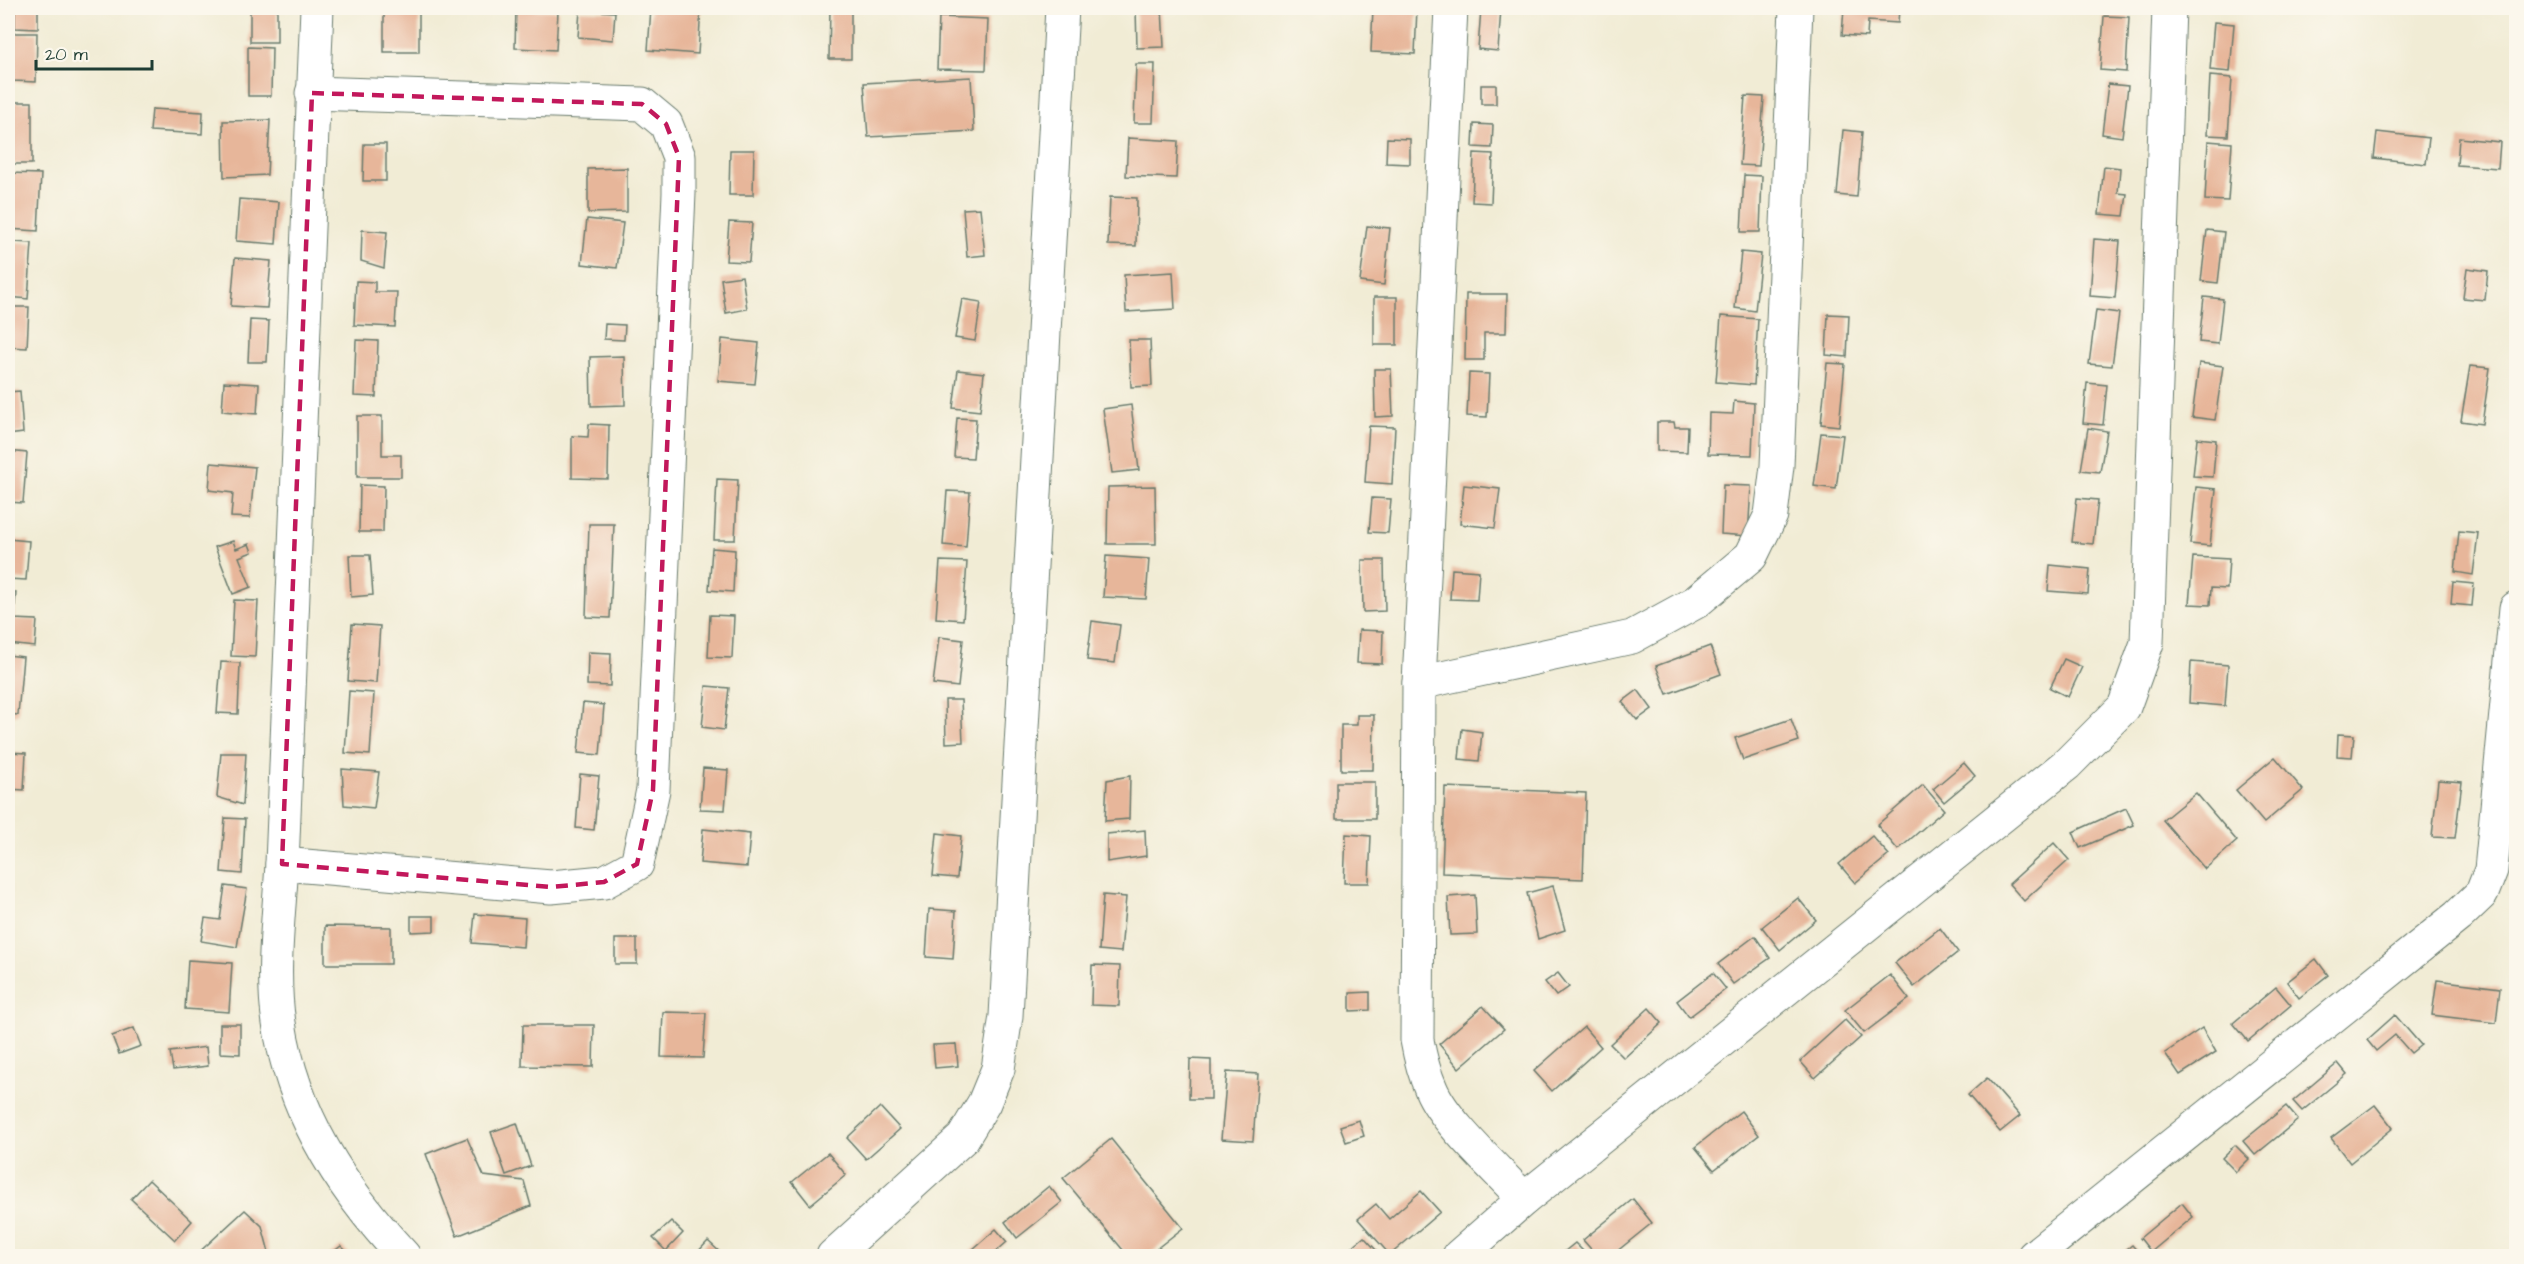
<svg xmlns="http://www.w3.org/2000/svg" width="2524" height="1264" viewBox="0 0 2524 1264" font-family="'Architects Daughter',sans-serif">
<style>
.building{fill:#e7b69a}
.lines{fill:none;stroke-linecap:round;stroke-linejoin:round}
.minor-casing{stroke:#687a6c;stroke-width:35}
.minor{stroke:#fff;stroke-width:33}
.marked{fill:none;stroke:#c2185b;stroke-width:4.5;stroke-dasharray:12 8;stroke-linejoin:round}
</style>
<rect width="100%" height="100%" fill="#fbf7ec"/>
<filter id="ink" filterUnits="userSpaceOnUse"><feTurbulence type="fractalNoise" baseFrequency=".0167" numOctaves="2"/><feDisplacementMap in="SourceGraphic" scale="12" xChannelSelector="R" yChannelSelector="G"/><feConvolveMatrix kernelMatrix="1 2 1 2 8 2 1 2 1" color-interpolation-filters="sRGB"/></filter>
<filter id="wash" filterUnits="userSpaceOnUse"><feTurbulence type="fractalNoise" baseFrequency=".008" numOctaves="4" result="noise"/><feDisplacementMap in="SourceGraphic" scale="24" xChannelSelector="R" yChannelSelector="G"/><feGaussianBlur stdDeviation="1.35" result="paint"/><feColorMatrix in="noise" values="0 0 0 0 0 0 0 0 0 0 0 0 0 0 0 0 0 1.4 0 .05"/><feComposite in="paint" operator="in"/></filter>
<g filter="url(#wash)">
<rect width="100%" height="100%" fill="#f1ecd5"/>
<g id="blocks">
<g class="building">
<polygon points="15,8 38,8 38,29 15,28"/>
<rect x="250" y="8" width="27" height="34"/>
<rect x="384" y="8" width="35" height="44"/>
<polygon points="651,8 701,8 698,54 648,50"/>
<polygon points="830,8 851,8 851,59 829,59"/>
<polygon points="1136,8 1162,8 1164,47 1137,48"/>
<polygon points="1373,8 1417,8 1415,54 1371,52"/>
<polygon points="1481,8 1501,8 1498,51 1478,49"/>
<polygon points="1844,8 1899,8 1898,23 1868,21 1867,37 1842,35"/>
<polygon points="516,9 558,11 556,50 515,48"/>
<polygon points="580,10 615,12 613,40 578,37"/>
<polygon points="2104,16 2129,17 2126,72 2100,70"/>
<polygon points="939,17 988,19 986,70 937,69"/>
<polygon points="2214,22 2234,24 2230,72 2210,70"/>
<polygon points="13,33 37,33 36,82 13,81"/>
<polygon points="248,47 272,48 271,96 248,96"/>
<polygon points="1136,64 1155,64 1153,123 1134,123"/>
<polygon points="2210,76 2232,78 2228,136 2207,135"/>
<polygon points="971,77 974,131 868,137 864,83"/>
<polygon points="2108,84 2128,86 2122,137 2102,134"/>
<rect x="1481" y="85" width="15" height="19"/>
<polygon points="1745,96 1764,97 1759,166 1740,165"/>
<rect x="10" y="102" width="22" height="62"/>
<polygon points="152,109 203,112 202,134 150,131"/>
<polygon points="270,120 267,175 224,177 223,121"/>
<polygon points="1474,124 1493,125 1492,148 1473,147"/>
<polygon points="1843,130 1862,132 1857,197 1837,195"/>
<polygon points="2377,132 2429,138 2426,164 2374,158"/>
<polygon points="1128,138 1178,141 1176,178 1126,176"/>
<polygon points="1387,138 1410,139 1410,164 1386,163"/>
<polygon points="2459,138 2500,142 2498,168 2457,165"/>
<polygon points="2208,141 2232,143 2228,201 2205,200"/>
<polygon points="364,144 386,144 386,181 363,181"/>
<polygon points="730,150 754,150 753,195 729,195"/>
<polygon points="1474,153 1493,154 1491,203 1472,202"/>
<polygon points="2104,166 2120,168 2118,193 2127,194 2124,216 2099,214"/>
<polygon points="627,168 627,212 588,213 588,169"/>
<polygon points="8,173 41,174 38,231 8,229"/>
<polygon points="1744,175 1762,176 1760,232 1741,232"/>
<polygon points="1110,197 1137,198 1136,246 1108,245"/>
<polygon points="239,199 279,202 276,244 236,241"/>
<polygon points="980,208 985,255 967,257 963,209"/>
<polygon points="587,219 623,223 617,268 582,264"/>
<polygon points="729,222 752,223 749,262 726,261"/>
<polygon points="1367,226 1390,228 1384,285 1360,282"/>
<polygon points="362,230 387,232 384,268 361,261"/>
<polygon points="2207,230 2224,232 2218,283 2201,281"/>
<polygon points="2094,239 2120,241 2115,298 2090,296"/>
<polygon points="13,242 32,243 28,299 9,297"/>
<polygon points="1741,252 1761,254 1755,311 1735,308"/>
<polygon points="235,258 271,261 267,308 231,306"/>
<polygon points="2467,268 2488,271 2485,300 2463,298"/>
<polygon points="1173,272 1175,309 1126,312 1124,275"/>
<polygon points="742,276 747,309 726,313 721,279"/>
<polygon points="356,281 375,282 375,292 397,292 395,327 354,325"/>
<polygon points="1466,294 1507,294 1506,333 1484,333 1484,360 1465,360"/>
<rect x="1374" y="297" width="23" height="48"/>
<polygon points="2204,297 2223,299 2218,344 2199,342"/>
<polygon points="962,299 981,302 975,341 955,338"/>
<polygon points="9,307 29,307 27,348 8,347"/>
<polygon points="2096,310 2119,313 2112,366 2089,364"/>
<polygon points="1828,314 1849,315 1847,357 1826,355"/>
<polygon points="1721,316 1758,319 1754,385 1716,382"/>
<polygon points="250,320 269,321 267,362 248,362"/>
<polygon points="605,324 625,325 624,340 604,339"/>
<polygon points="722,339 759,343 755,384 718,381"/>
<polygon points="356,340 378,341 376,397 354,396"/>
<polygon points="1129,340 1150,340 1152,386 1131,387"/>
<polygon points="624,356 625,405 591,406 590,357"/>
<polygon points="1827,363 1845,364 1839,426 1821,424"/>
<polygon points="2199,363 2223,366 2215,420 2192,417"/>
<polygon points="2470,366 2490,368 2482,424 2461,421"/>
<polygon points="1374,369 1391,369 1393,416 1375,417"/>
<polygon points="958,370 984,373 980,411 953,408"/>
<polygon points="1469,373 1489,374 1487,417 1467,416"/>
<polygon points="224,382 259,384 257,414 222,411"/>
<polygon points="2087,383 2107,385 2103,425 2083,423"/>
<polygon points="20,391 23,433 8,435 8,392"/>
<polygon points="1734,401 1754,403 1752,455 1708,454 1709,413 1733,414"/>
<polygon points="1131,405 1139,470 1112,473 1103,409"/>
<polygon points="357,416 382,416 382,455 401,455 401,477 357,477"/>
<polygon points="957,418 976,419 973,458 954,457"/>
<polygon points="1657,422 1674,422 1675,427 1688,427 1687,452 1657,451"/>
<polygon points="589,424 609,425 608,479 572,478 572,436 588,437"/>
<polygon points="1369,426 1395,427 1392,484 1365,482"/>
<polygon points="2088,428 2107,431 2100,472 2081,470"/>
<polygon points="1821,433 1843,435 1836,489 1814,486"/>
<polygon points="2197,438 2216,440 2213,477 2193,476"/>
<polygon points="8,451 27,453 23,503 8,502"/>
<polygon points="211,463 255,467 250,518 231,517 233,493 209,490"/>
<polygon points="717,479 738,480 735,540 714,540"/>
<polygon points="360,485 384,486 383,532 359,532"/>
<polygon points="1464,485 1500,489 1495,528 1460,524"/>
<polygon points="1723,485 1751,486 1748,536 1721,534"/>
<polygon points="1155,486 1156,544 1107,544 1108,487"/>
<polygon points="2196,487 2216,489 2210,546 2190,544"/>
<polygon points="947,491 970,492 966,547 943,545"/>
<polygon points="1372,498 1391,499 1388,533 1369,532"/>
<polygon points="2077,498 2098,500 2093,544 2072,542"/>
<polygon points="589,524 614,524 610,618 586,617"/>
<polygon points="2459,531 2478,533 2473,575 2455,572"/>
<polygon points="8,539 29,541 26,580 8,579"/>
<polygon points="233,541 236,549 249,544 252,552 239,557 251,587 233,594 215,547"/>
<polygon points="712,548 735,550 733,592 709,590"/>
<polygon points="349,555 370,555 373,595 351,597"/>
<polygon points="1106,556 1149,559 1146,599 1103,597"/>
<polygon points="2193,557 2229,559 2227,589 2211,588 2210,605 2189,604"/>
<polygon points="1362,560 1384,560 1385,611 1363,612"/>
<polygon points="940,561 967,562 963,620 936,618"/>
<polygon points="2050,565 2090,569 2088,594 2048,591"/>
<polygon points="1452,569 1479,571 1477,600 1450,599"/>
<polygon points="2453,582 2474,584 2472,606 2451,604"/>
<polygon points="8,592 16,592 14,619 37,620 35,647 8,644"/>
<polygon points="234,600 258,601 255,657 231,656"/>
<polygon points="710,615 734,616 732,658 708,657"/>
<polygon points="1092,621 1120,625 1115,663 1087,660"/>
<polygon points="352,624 380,626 376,683 348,681"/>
<polygon points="1359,630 1383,631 1382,664 1357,663"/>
<polygon points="939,637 963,640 958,687 933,684"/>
<polygon points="1710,646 1721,674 1667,694 1656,666"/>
<polygon points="588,652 611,653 610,686 587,685"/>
<polygon points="8,655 23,657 18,715 8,714"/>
<polygon points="2064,659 2082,667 2068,697 2050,688"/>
<polygon points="221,662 240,663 238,714 217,713"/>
<polygon points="2191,662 2228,665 2225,706 2189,703"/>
<polygon points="706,686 729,688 724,730 702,727"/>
<polygon points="1638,690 1652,709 1637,720 1622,702"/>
<polygon points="349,691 374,693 370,755 345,753"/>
<polygon points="945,700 961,700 963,742 946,743"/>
<polygon points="583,703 604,705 600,755 578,753"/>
<polygon points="1357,715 1374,715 1373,770 1341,770 1341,725 1357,725"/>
<polygon points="1791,719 1799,741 1743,760 1735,738"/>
<polygon points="1462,729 1482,732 1479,761 1459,759"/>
<polygon points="2338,734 2354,735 2352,757 2337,756"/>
<polygon points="8,752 26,753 24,790 8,789"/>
<polygon points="221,753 246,753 243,805 217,797"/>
<polygon points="2275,757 2303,790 2264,823 2236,790"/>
<polygon points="1964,763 1975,776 1944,802 1933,789"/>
<polygon points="703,768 728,770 725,810 700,809"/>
<polygon points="342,769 379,772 374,808 344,805"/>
<polygon points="580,774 599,776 594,830 576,828"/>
<polygon points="1130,776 1129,819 1105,821 1107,780"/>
<polygon points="2438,780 2462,782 2455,838 2432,837"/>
<rect x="1336" y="782" width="39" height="37"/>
<polygon points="1923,785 1944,810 1898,850 1877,825"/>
<polygon points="1445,787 1586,793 1583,879 1442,873"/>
<polygon points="2196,793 2237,841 2205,869 2163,820"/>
<polygon points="2126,808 2134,825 2080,848 2073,832"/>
<polygon points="225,818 245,819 242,874 221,872"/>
<polygon points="703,829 750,834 747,867 700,863"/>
<polygon points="1145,830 1146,856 1107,862 1107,834"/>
<polygon points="937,833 961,836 957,878 933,876"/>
<polygon points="1346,834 1371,836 1369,883 1344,883"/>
<polygon points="1872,836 1889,855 1855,883 1839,864"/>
<polygon points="2054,843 2069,860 2024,901 2009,884"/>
<polygon points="225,886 247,889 237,947 201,941 205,918 220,920"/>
<polygon points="1553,886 1565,930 1538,939 1527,893"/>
<polygon points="1103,895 1126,897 1121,952 1099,950"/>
<polygon points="1475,895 1477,934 1450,935 1448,897"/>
<polygon points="1798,898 1816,920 1780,950 1762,927"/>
<polygon points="929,909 956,911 953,959 926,957"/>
<polygon points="475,914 525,918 523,947 472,943"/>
<polygon points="411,916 434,916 434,931 411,932"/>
<polygon points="325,926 391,927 391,964 325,964"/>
<polygon points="1940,928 1958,952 1914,987 1895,963"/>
<polygon points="1755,936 1770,958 1733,984 1718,964"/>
<rect x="615" y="939" width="22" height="25"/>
<polygon points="2316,959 2328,975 2299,998 2287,982"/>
<polygon points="188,960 232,963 229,1012 185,1009"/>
<polygon points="1092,965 1120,966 1119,1006 1091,1005"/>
<polygon points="1558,973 1569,987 1556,996 1545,982"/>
<polygon points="1713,973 1726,989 1689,1017 1677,1001"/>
<polygon points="1890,975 1909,999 1864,1033 1845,1010"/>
<polygon points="2437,980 2500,988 2496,1023 2432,1015"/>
<polygon points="2276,987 2291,1005 2248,1041 2233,1023"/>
<polygon points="1370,992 1370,1010 1350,1011 1350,993"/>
<polygon points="1483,1006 1504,1029 1459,1068 1439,1044"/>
<polygon points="1649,1008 1662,1023 1624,1058 1610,1044"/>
<polygon points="663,1012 706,1013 703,1058 661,1057"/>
<polygon points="2395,1015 2421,1045 2411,1053 2395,1035 2376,1051 2367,1040"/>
<polygon points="1845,1020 1861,1037 1815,1078 1800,1061"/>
<polygon points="220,1024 240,1024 240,1054 220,1053"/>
<polygon points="523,1025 594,1025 593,1067 522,1066"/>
<polygon points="1584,1027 1601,1047 1552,1091 1534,1071"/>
<polygon points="134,1028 141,1046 119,1054 112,1036"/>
<polygon points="2202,1028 2216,1052 2180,1075 2165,1053"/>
<polygon points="956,1044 958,1066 935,1068 933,1045"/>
<polygon points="206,1047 208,1066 173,1070 170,1052"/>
<polygon points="1190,1059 1211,1060 1211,1099 1189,1099"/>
<polygon points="2338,1063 2347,1074 2302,1111 2293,1101"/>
<polygon points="1227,1072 1258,1074 1253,1141 1221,1139"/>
<polygon points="1987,1078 2020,1116 2000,1132 1968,1095"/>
<polygon points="2375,1105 2393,1128 2350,1163 2331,1138"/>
<polygon points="2286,1106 2298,1120 2255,1155 2243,1141"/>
<polygon points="880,1107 900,1129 866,1159 847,1138"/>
<polygon points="1741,1111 1759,1135 1714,1170 1695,1147"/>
<polygon points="1359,1120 1364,1136 1346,1142 1340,1126"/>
<polygon points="517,1123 531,1166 506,1175 491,1132"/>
<polygon points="467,1138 484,1176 524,1181 531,1206 457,1236 426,1154"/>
<polygon points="1111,1139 1183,1228 1147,1256 1128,1256 1063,1178"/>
<polygon points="2235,1145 2249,1159 2236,1172 2222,1158"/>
<polygon points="828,1153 846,1175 810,1205 792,1182"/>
<polygon points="149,1180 192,1221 175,1240 131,1199"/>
<polygon points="1049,1186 1062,1202 1017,1238 1005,1222"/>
<polygon points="1421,1191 1440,1212 1390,1255 1358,1219 1376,1204 1389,1219"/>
<polygon points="1633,1199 1652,1223 1611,1256 1597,1256 1583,1240"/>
<polygon points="2182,1203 2193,1217 2151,1252 2140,1238"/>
<polygon points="245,1210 262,1226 270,1256 195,1256"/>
<polygon points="671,1221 683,1233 666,1251 653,1238"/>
<polygon points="996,1229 1007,1242 991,1256 965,1256"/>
<polygon points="1364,1237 1376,1250 1368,1256 1341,1256"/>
<polygon points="708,1241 724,1256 694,1256"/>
<polygon points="1575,1243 1588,1256 1559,1256"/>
<polygon points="2132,1245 2142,1256 2118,1256"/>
<polygon points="341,1246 351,1256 328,1256"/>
</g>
</g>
</g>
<g filter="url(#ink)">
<use href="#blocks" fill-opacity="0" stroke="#687a6c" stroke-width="1.5"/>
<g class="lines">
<g class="minor-casing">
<g id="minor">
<path d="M317,8L282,864C279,916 271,971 279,1023C293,1114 342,1190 404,1256"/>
<path d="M1451,8L1419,683L1417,1040C1420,1057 1424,1073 1431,1089C1445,1123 1498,1170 1524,1199"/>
<polyline points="1419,683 1632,637 1696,602 1751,556 1771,515 1777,466 1796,8"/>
<polyline points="282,864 551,887 604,882 637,864 653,790 679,193 679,157 666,124 642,104 312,93"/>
<polyline points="833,1256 963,1138 984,1103 998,1069 1006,1016 1062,8"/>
<polyline points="1459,1256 1524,1199 2067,764 2124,707 2147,643 2169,8"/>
<polyline points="2034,1256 2458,916 2482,893 2491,870 2516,608"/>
</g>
</g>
<use href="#minor" class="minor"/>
</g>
</g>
<path class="marked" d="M312,93L642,104L666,124L679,157L653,790L637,864L604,882L551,887L282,864Z"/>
<rect width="2524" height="1264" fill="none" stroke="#fbf7ec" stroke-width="30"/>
<path d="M36 60v9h116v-9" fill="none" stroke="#1f3d34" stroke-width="3"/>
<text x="45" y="60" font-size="18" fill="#1f3d34" stroke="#fbf7ec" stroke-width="4.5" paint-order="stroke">20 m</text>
</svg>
